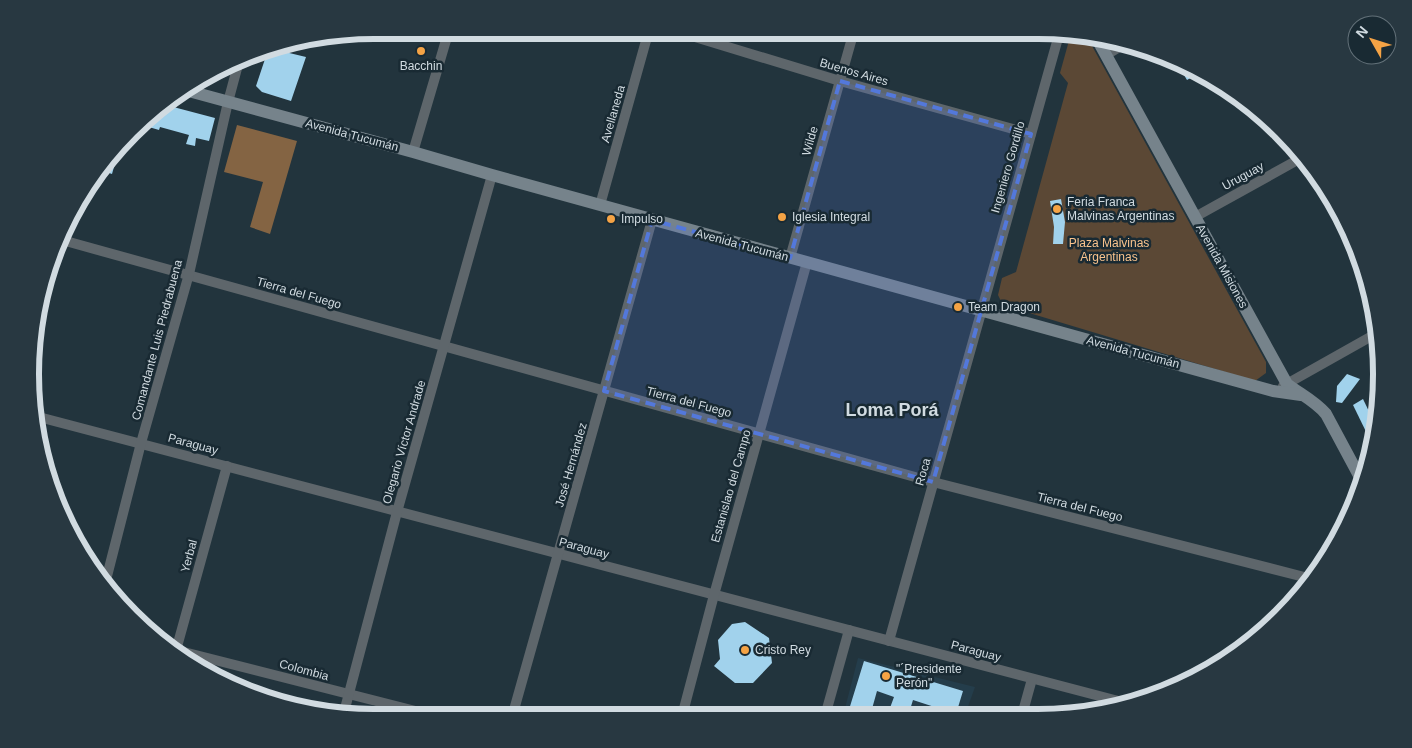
<svg xmlns="http://www.w3.org/2000/svg" width="1412" height="748" viewBox="0 0 1412 748" font-family="Arial,sans-serif">
<style>
.built{fill:#243d4b}
.green{fill:#5b4835}
.forest{fill:#846443}
.building{fill:#a1d2ec}
.lines{fill:none;stroke-linecap:round;stroke-linejoin:round}
.street{stroke:#5e666b;stroke-width:10}
.secondary{stroke:#76838b;stroke-width:12}
.marked{fill:#5378db;fill-opacity:0.2;stroke:#5378db;stroke-width:4;stroke-dasharray:10 6;stroke-linejoin:round}
.poi-dot{fill:#f5a345;stroke:#192a33;stroke-width:2}
.labels{text-anchor:middle;stroke-width:5;stroke-linejoin:round;paint-order:stroke}
.poi-label{font-size:12px;fill:#d1dbe1;stroke:#192a33;text-anchor:start}
.street-label{font-size:12px;fill:#d1dbe1;stroke:#192a33}
.park-label{font-size:12px;fill:#f9c38d;stroke:#192a33}
.district-label{font-size:18px;font-weight:bold;fill:#d1dbe1;stroke:#192a33}
.rim{fill:none;stroke:#d1dbe1;stroke-width:6}
</style>
<rect width="100%" height="100%" fill="#22343d"/>
<polygon class="built" points="858,658 975,687 965,715 843,716"/>
<polygon class="green" points="1074,33 1086,35 1266,362 1266,373 1255,381 1003,305 998,295 1002,278 1016,272 1068,83 1060,73 1070,37"/>
<polygon class="forest" points="237,125 297,141 270,234 250,227 263,182 224,172"/>
<g class="building">
<polygon points="283,45 281,51 306,57 291,101 262,92 256,86 266,56 262,55 264,48"/>
<polygon points="1175,60 1190,66 1201,72 1187,80"/>
<polygon points="162,104 215,118 209,141 196,138 195,146 186,144 189,135 160,127 159,130 142,125"/>
<polygon points="119,149 112,174 100,170 106,164"/>
<polygon points="1061,199 1065,222 1063,244 1053,244 1054,227 1050,201"/>
<polygon points="1347,374 1360,379 1342,403 1336,402 1337,386"/>
<polygon points="1363,399 1376,426 1373,446 1353,405"/>
<polygon points="745,622 769,638 772,663 753,683 735,683 714,666 720,659 718,640 732,624"/>
<polygon points="864,661 963,691 956,714 913,700 908,716 887,716 894,697 877,691 870,716 847,716"/>
</g>
<g class="lines">
<g class="street">
<polyline points="672,30 840,81 1031,134"/>
<polyline points="1106,55 1128,42"/>
<polyline points="413,152 449,30"/>
<polyline points="600,205 649,30"/>
<polyline points="1195,217 1303,157"/>
<polyline points="62,240 933,482 1312,579"/>
<polyline points="790,258 854,31"/>
<polyline points="1283,386 1379,332"/>
<polyline points="35,416 1126,703"/>
<polyline points="105,584 141,443 189,274 228,102 239,61"/>
<polyline points="889,641 1060,31"/>
<polyline points="164,647 439,717"/>
<polyline points="175,654 227,466"/>
<polyline points="1022,715 1032,679"/>
<polyline points="343,716 397,512 492,175"/>
<polyline points="682,716 714,595 807,262"/>
<polyline points="825,716 849,630"/>
<polyline points="512,717 652,220"/>
</g>
<g class="secondary">
<path d="M1096,37L1287,384C1300,394 1315,401 1326,414L1363,483"/>
<polyline points="185,90 413,152 492,175 1273,391 1301,395"/>
</g>
</g>
<path class="marked" d="M840,81L1031,134L933,482L604,391L652,220L790,258Z"/>
<g class="poi-dot">
<circle cx="421" cy="51" r="5"/>
<circle cx="1057" cy="209" r="5"/>
<circle cx="782" cy="217" r="5"/>
<circle cx="611" cy="219" r="5"/>
<circle cx="958" cy="307" r="5"/>
<circle cx="745" cy="650" r="5"/>
<circle cx="886" cy="676" r="5"/>
</g>
<g class="labels">
<g class="poi-label">
<text x="421" y="70" text-anchor="middle">Bacchin</text>
<text x="1067" y="206">Feria Franca<tspan x="1067" dy="14">Malvinas Argentinas</tspan></text>
<text x="792" y="221">Iglesia Integral</text>
<text x="621" y="223">Impulso</text>
<text x="968" y="311">Team Dragon</text>
<text x="755" y="654">Cristo Rey</text>
<text x="896" y="673">"´Presidente<tspan x="896" dy="14">Perón"</tspan></text>
</g>
<g class="street-label">
<text transform="translate(854 72) rotate(16)" y="4">Buenos Aires</text>
<text transform="translate(613 114) rotate(-74)" y="4">Avellaneda</text>
<text transform="translate(352 135) rotate(15)" y="4">Avenida Tucumán</text>
<text transform="translate(810 141) rotate(-74)" y="4">Wilde</text>
<text transform="translate(1008 167) rotate(-74)" y="4">Ingeniero Gordillo</text>
<text transform="translate(1243 176) rotate(-29)" y="4">Uruguay</text>
<text transform="translate(742 245) rotate(15)" y="4">Avenida Tucumán</text>
<text transform="translate(1222 266) rotate(61)" y="4">Avenida Misiones</text>
<text transform="translate(299 293) rotate(16)" y="4">Tierra del Fuego</text>
<text transform="translate(157 340) rotate(-75)" y="4">Comandante Luis Piedrabuena</text>
<text transform="translate(1133 352) rotate(15)" y="4">Avenida Tucumán</text>
<text transform="translate(689 402) rotate(15)" y="4">Tierra del Fuego</text>
<text transform="translate(404 442) rotate(-74)" y="4">Olegario Víctor Andrade</text>
<text transform="translate(193 444) rotate(15)" y="4">Paraguay</text>
<text transform="translate(571 465) rotate(-74)" y="4">José Hernández</text>
<text transform="translate(923 472) rotate(-74)" y="4">Roca</text>
<text transform="translate(731 486) rotate(-74)" y="4">Estanislao del Campo</text>
<text transform="translate(1080 507) rotate(14)" y="4">Tierra del Fuego</text>
<text transform="translate(584 548) rotate(15)" y="4">Paraguay</text>
<text transform="translate(189 556) rotate(-75)" y="4">Yerbal</text>
<text transform="translate(976 651) rotate(15)" y="4">Paraguay</text>
<text transform="translate(304 670) rotate(15)" y="4">Colombia</text>
</g>
<g class="park-label">
<text x="1109" y="247">Plaza Malvinas<tspan x="1109" dy="14">Argentinas</tspan></text>
</g>
<g class="district-label">
<text x="892" y="416">Loma Porá</text>
</g>
</g>
<path d="M0 0H1412V748H0ZM374 39H1038A335 335 0 0 1 1373 374V374A335 335 0 0 1 1038 709H374A335 335 0 0 1 39 374V374A335 335 0 0 1 374 39Z" fill="#283841" fill-rule="evenodd"/>
<path class="rim" d="M374 39H1038A335 335 0 0 1 1373 374V374A335 335 0 0 1 1038 709H374A335 335 0 0 1 39 374V374A335 335 0 0 1 374 39Z"/>
<g transform="translate(1372 40) rotate(309)"><circle r="24" fill="#192a33" stroke="#637179"/>
<path d="M0-4L9 19L0 12L-9 19Z" fill="#f5a345"/>
<text y="-8" font-size="14" font-weight="bold" text-anchor="middle" fill="#d1dbe1">N</text>
</g>
</svg>
